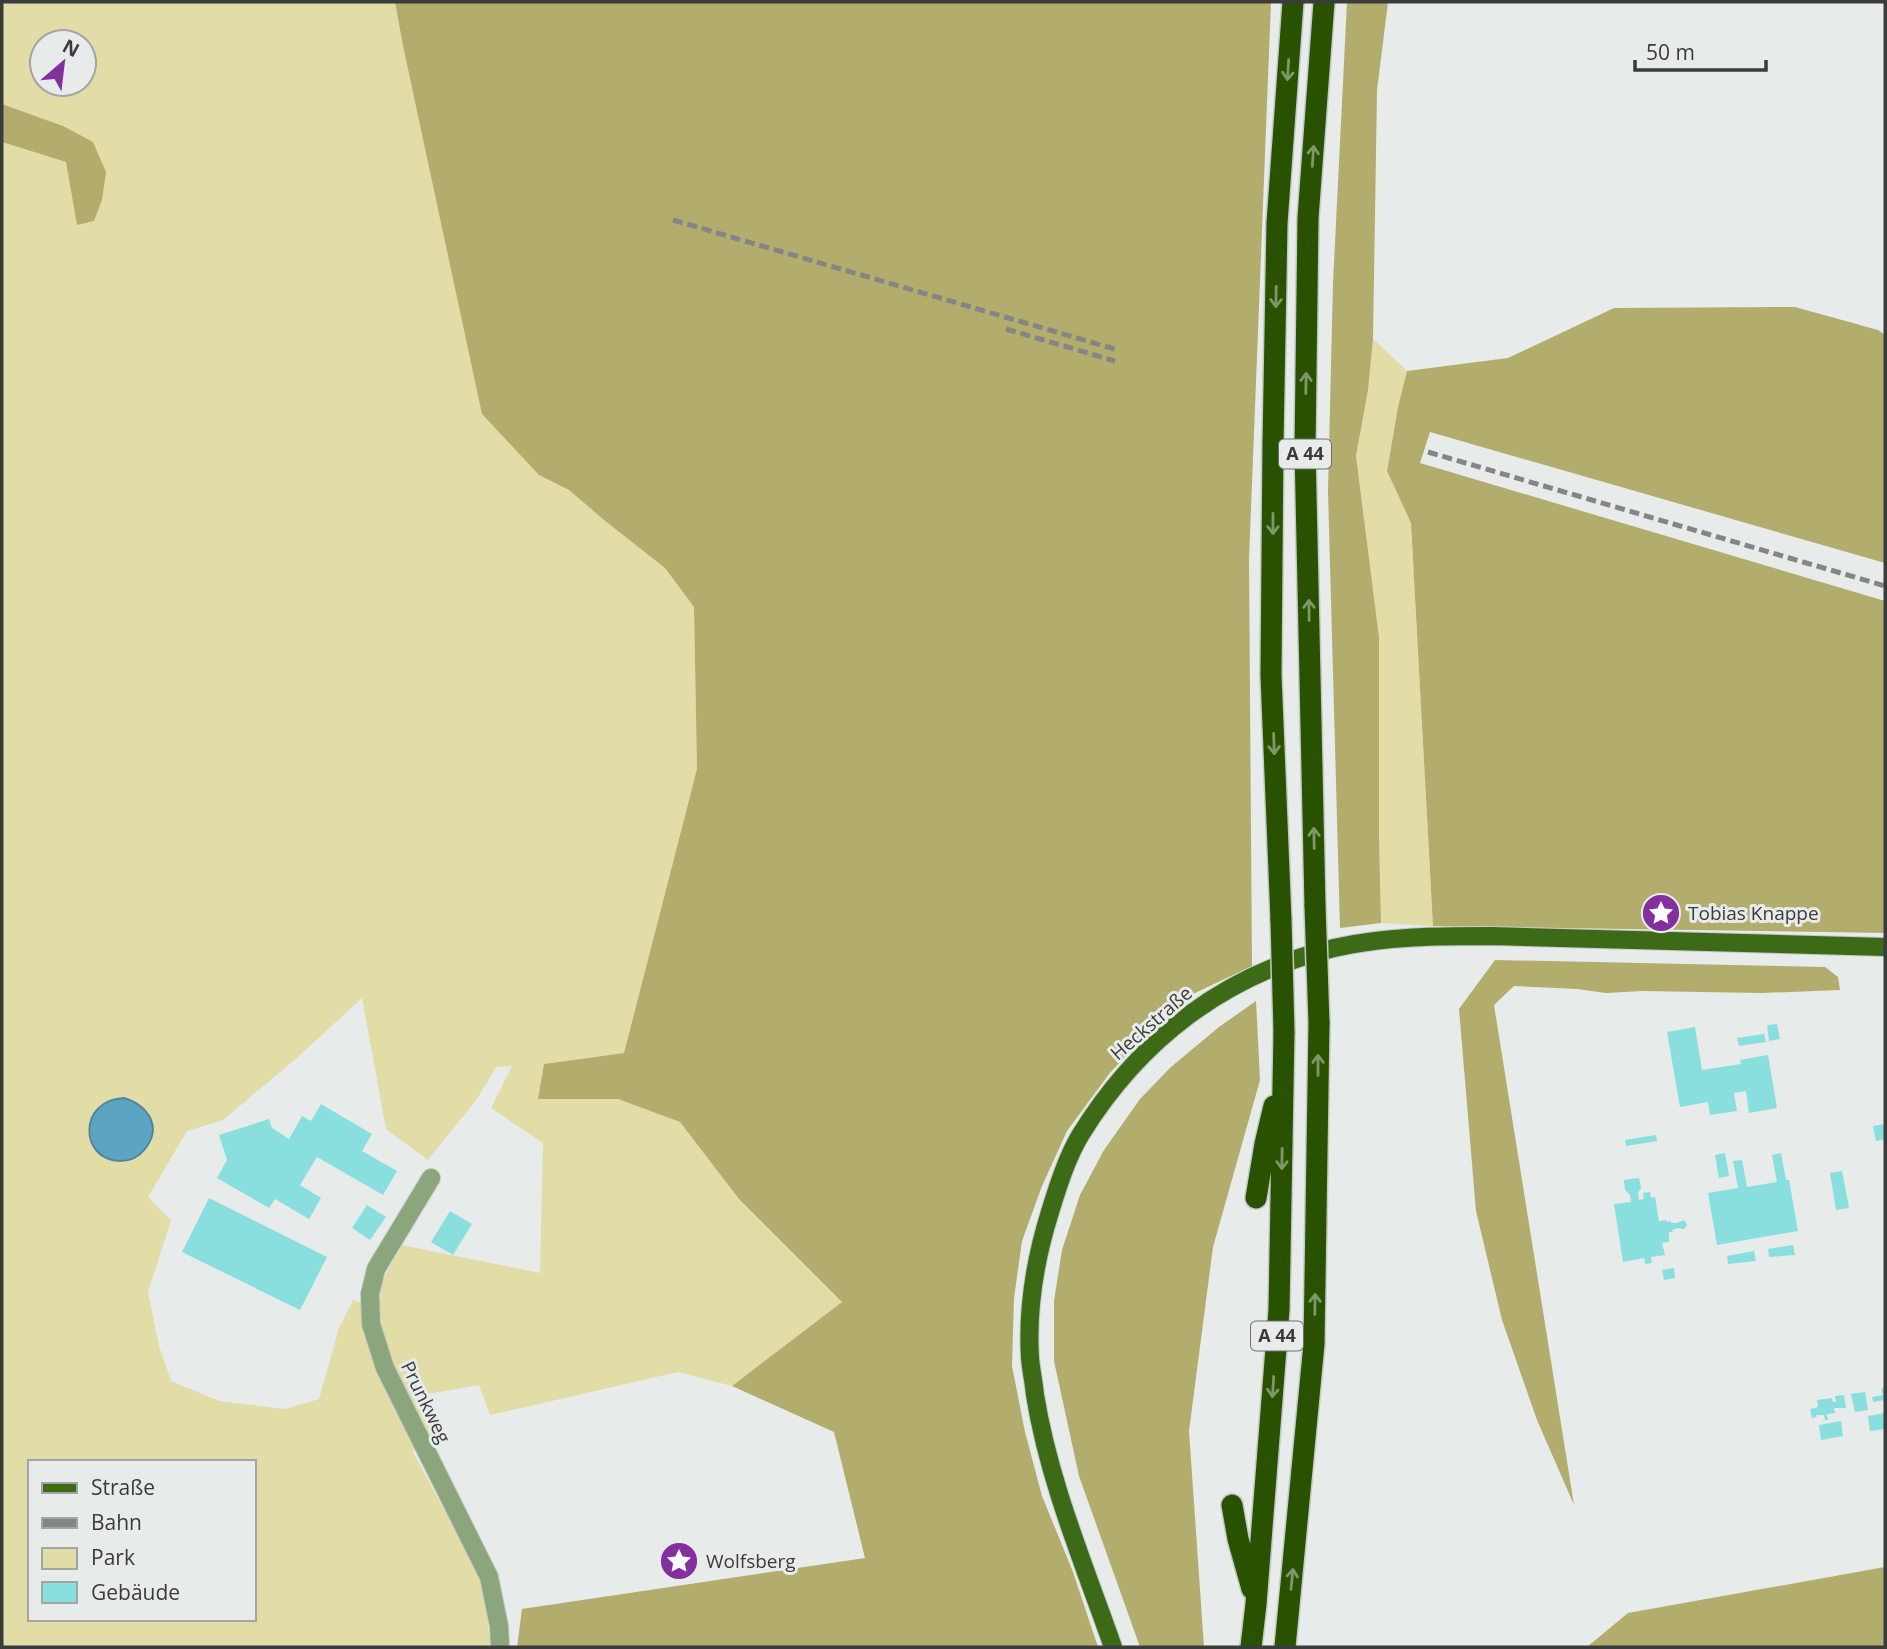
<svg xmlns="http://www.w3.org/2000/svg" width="1887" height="1649" viewBox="0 0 1887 1649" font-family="'Open Sans',sans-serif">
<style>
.green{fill:#e2dda7;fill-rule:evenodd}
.forest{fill:#b2ac6d}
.water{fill:#5ca5c2;stroke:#52869a;stroke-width:2}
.building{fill:#88dfde}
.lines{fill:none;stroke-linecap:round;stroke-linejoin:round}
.minor-casing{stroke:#c4c8c6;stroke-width:20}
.major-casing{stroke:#c4c8c6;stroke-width:20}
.highway-casing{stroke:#c4c8c6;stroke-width:24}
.minor{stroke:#8ba57c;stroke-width:18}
.major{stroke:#3d6a17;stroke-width:18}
.highway{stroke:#295200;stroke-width:21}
.rail{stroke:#838685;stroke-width:5;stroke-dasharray:10 5;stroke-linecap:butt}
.highway-bridge-casing{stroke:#c4c8c6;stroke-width:24;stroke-linecap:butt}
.highway-bridge{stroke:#295200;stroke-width:21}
.oneway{stroke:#7e9769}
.labels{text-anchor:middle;stroke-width:6;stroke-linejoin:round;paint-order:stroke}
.shield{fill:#e7ebe9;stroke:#6e706f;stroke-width:2}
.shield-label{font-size:18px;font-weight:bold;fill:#3a3c3b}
.poi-label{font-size:19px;fill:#3a3c3b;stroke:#e7ebe9;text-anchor:start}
.street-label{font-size:19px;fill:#3a3c3b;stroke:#e7ebe9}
</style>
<rect width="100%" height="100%" fill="#e7ebe9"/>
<g class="green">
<path d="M2,2H395L403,46L437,202L539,475L569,490L604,520L665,568L694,607L697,769L624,1053L545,1064L538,1099H618L680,1122L739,1199L842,1302L732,1386L678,1372L490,1415L479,1385L428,1394L441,1433L413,1452L483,1582L491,1647H2V142L66,162L63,126L2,104ZM42,42H84V84H42ZM362,998L386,1129L428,1160L477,1099L496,1067L512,1066L491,1108L543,1143L540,1273L402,1245L382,1281L379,1308L353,1300L339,1328L319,1399L285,1409L219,1401L171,1381L159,1346L148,1292L171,1220L148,1197L187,1131L223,1120L299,1056ZM30,1462H254V1619H30Z"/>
<polygon points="1373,339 1407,371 1398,407 1387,470 1411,523 1433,926 1381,923 1379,838 1379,637 1356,456 1368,390"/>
</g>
<g class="forest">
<polygon points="395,2 1271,2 1249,559 1252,966 1195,993 1144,1036 1109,1074 1067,1131 1042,1186 1022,1241 1014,1298 1012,1366 1025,1432 1042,1496 1073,1572 1098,1647 517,1647 522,1609 865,1558 834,1432 732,1386 842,1302 739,1199 680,1122 618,1099 538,1099 544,1064 624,1053 697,769 694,607 665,568 604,520 569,490 539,475 482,414 403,46"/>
<polygon points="1347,2 1388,2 1377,90 1373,339 1368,390 1356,456 1379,637 1379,838 1381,923 1340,928 1328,491 1333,283"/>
<polygon points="2,104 63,126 93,142 106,172 102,200 94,221 77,225 66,162 2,142"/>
<polygon points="1795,307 1878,330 1885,335 1885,563 1430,432 1420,463 1885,601 1885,933 1433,926 1411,523 1387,471 1398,407 1407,371 1508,358 1614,308"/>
<polygon points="1495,960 1825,967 1838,977 1840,990 1762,993 1642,991 1606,993 1577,989 1514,986 1494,1005 1574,1505 1537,1420 1502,1320 1476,1211 1459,1009"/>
<polygon points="1256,1001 1260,1080 1213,1247 1189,1431 1204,1647 1140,1647 1079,1476 1054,1361 1054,1301 1062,1250 1080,1195 1104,1150 1140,1099 1171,1067 1219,1027"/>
<polygon points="1885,1567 1885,1647 1587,1647 1628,1613"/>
</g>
<path class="water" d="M124,1098C149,1106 163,1128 144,1150C138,1158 129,1161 120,1161C79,1160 78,1100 124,1098Z"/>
<g class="building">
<polygon points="1777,1024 1780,1039 1769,1041 1767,1025"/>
<polygon points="1695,1027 1702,1070 1741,1064 1740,1060 1768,1055 1777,1108 1749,1113 1746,1091 1734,1093 1737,1111 1710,1115 1708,1102 1680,1107 1667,1032"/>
<polygon points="1764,1034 1766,1042 1739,1046 1737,1038"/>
<polygon points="321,1104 372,1134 362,1151 397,1171 383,1195 317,1157 300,1185 321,1198 309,1219 275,1199 269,1208 217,1178 227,1160 219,1135 269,1119 272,1128 289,1139 302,1116 311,1121"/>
<polygon points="1885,1124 1885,1139 1876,1141 1873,1126"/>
<polygon points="1656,1135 1657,1141 1626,1146 1625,1140"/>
<polygon points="1725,1153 1729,1176 1719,1178 1715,1155"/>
<polygon points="1781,1153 1786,1180 1789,1180 1798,1231 1717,1245 1708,1193 1738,1188 1733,1161 1742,1160 1747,1187 1777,1182 1772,1155"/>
<polygon points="1842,1171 1849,1208 1836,1210 1830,1173"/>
<polygon points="1639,1178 1641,1188 1638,1193 1639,1200 1644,1199 1643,1193 1650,1192 1651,1198 1655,1197 1659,1221 1666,1220 1667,1222 1671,1221 1671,1223 1677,1223 1684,1220 1687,1225 1684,1229 1678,1228 1672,1230 1673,1232 1669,1232 1669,1242 1662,1243 1665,1255 1651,1257 1652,1263 1645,1264 1644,1258 1623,1262 1614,1204 1631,1202 1630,1195 1625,1190 1624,1180"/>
<polygon points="209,1198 327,1257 300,1310 182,1252"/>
<polygon points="367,1205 386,1217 370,1240 352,1228"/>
<polygon points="450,1211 472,1224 453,1255 431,1242"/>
<polygon points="1793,1245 1795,1255 1769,1257 1768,1249"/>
<polygon points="1754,1251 1756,1261 1728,1264 1727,1256"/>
<polygon points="1674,1268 1675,1278 1664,1280 1662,1270"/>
<polygon points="1885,1388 1885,1400 1873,1402 1872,1397 1883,1395 1881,1389"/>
<polygon points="1865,1392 1868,1410 1855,1412 1851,1394"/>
<polygon points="1844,1395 1846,1408 1834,1408 1835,1413 1827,1414 1828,1420 1825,1420 1824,1415 1816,1415 1817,1417 1812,1418 1810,1409 1818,1407 1817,1400 1832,1398 1833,1402 1836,1402 1835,1396"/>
<polygon points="1885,1413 1885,1429 1870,1431 1868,1416"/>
<polygon points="1841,1421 1843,1436 1821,1440 1819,1425"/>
</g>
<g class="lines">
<g class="minor-casing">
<polyline id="minor" points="431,1178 376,1269 370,1294 371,1324 385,1368 489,1577 499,1626 500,1647"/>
</g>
<g class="major-casing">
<path id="major" d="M1113,1647C1084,1564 1049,1482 1035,1395C1034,1383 1031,1370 1030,1358C1027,1309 1035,1260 1050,1212C1058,1186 1067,1157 1081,1134C1140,1039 1225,974 1334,948C1386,936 1440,936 1492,936L1885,947"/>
</g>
<g class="highway-casing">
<g id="highway">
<polyline points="1315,906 1305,449 1308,218 1324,2"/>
<polyline points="1281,920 1271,675 1273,444 1277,223 1293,2"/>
<polyline points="1256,1198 1265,1144 1274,1106"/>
<polyline points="1232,1505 1238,1539 1252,1589"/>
<polyline points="1251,1647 1256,1604 1279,1310 1284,1032"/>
<polyline points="1285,1647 1314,1344 1319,1023"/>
</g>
</g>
<use href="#minor" class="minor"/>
<use href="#major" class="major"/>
<use href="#highway" class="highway"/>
<g class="rail">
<polyline points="673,220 1118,350"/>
<polyline points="1006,329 1115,361"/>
<polyline points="1428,452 1885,586"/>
</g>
<g class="highway-bridge-casing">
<g id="highway-bridge">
<polyline points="1315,906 1319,1023"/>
<polyline points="1281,920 1284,1032"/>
</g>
</g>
<use href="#highway-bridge" class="highway-bridge"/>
</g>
<defs><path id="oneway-shaft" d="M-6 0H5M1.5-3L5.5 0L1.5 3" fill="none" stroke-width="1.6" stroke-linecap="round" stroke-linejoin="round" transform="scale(1.75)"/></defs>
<g class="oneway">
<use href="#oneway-shaft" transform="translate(1288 70) rotate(94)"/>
<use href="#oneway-shaft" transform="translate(1313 156) rotate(-86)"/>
<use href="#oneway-shaft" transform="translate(1276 297) rotate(91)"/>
<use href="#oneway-shaft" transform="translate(1306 383) rotate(-89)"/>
<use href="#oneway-shaft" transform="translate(1273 524) rotate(90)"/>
<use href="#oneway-shaft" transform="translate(1309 610) rotate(-91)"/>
<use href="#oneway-shaft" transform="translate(1274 744) rotate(88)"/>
<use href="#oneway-shaft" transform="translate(1314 838) rotate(-91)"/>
<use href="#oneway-shaft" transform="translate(1318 1065) rotate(-90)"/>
<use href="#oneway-shaft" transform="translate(1282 1159) rotate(91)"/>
<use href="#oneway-shaft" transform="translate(1315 1304) rotate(-89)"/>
<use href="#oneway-shaft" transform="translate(1273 1387) rotate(94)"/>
<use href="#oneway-shaft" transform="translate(1292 1579) rotate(-84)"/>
</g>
<defs>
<g id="sight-disc" transform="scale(2.0125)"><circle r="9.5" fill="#83309e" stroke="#e7ebe9"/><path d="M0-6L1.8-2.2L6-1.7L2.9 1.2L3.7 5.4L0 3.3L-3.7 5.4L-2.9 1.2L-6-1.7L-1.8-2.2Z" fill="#fff"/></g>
</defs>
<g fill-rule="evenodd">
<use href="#sight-disc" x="1661" y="913"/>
<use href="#sight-disc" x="679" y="1561"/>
</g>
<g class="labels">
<g class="shield">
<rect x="1279" y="439.5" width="52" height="29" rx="5"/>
<rect x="1251" y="1321.5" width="52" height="29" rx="5"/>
</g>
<g class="shield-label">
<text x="1305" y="460">A 44</text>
<text x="1277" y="1342">A 44</text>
</g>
<g class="poi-label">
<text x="1688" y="920">Tobias Knappe</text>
<text x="706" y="1568">Wolfsberg</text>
</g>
<g class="street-label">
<text transform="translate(1151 1023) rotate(-41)" y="7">Heckstraße</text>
<text transform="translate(426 1402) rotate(64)" y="7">Prunkweg</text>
</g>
</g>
<rect width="1887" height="1649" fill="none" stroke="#3a3c3b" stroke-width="7"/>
<rect x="28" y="1460" width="228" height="161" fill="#e7ebe9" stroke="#a2a5a3" stroke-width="2"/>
<rect x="42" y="1483" width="35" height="10" fill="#3d6a17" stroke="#a2a5a3" stroke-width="2"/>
<text x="91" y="1495" font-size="21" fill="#3a3c3b">Straße</text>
<rect x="42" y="1518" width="35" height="10" fill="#838685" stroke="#a2a5a3" stroke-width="2"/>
<text x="91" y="1530" font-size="21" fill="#3a3c3b">Bahn</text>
<rect x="42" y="1548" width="35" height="21" fill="#e2dda7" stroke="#a2a5a3" stroke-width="2"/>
<text x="91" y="1565" font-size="21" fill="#3a3c3b">Park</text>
<rect x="42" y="1582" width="35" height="21" fill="#88dfde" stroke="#a2a5a3" stroke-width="2"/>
<text x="91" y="1600" font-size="21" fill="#3a3c3b">Gebäude</text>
<g transform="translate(63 63) rotate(28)"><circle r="33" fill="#e7ebe9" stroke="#a2a5a3" stroke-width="2"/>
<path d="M0-5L12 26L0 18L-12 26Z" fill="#83309e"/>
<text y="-10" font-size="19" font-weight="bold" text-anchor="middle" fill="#3a3c3b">N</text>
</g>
<path d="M1635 60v10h131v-10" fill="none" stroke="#3a3c3b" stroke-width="3.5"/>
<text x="1646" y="60" font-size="21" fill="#3a3c3b" stroke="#e7ebe9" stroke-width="5" paint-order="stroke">50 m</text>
</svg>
